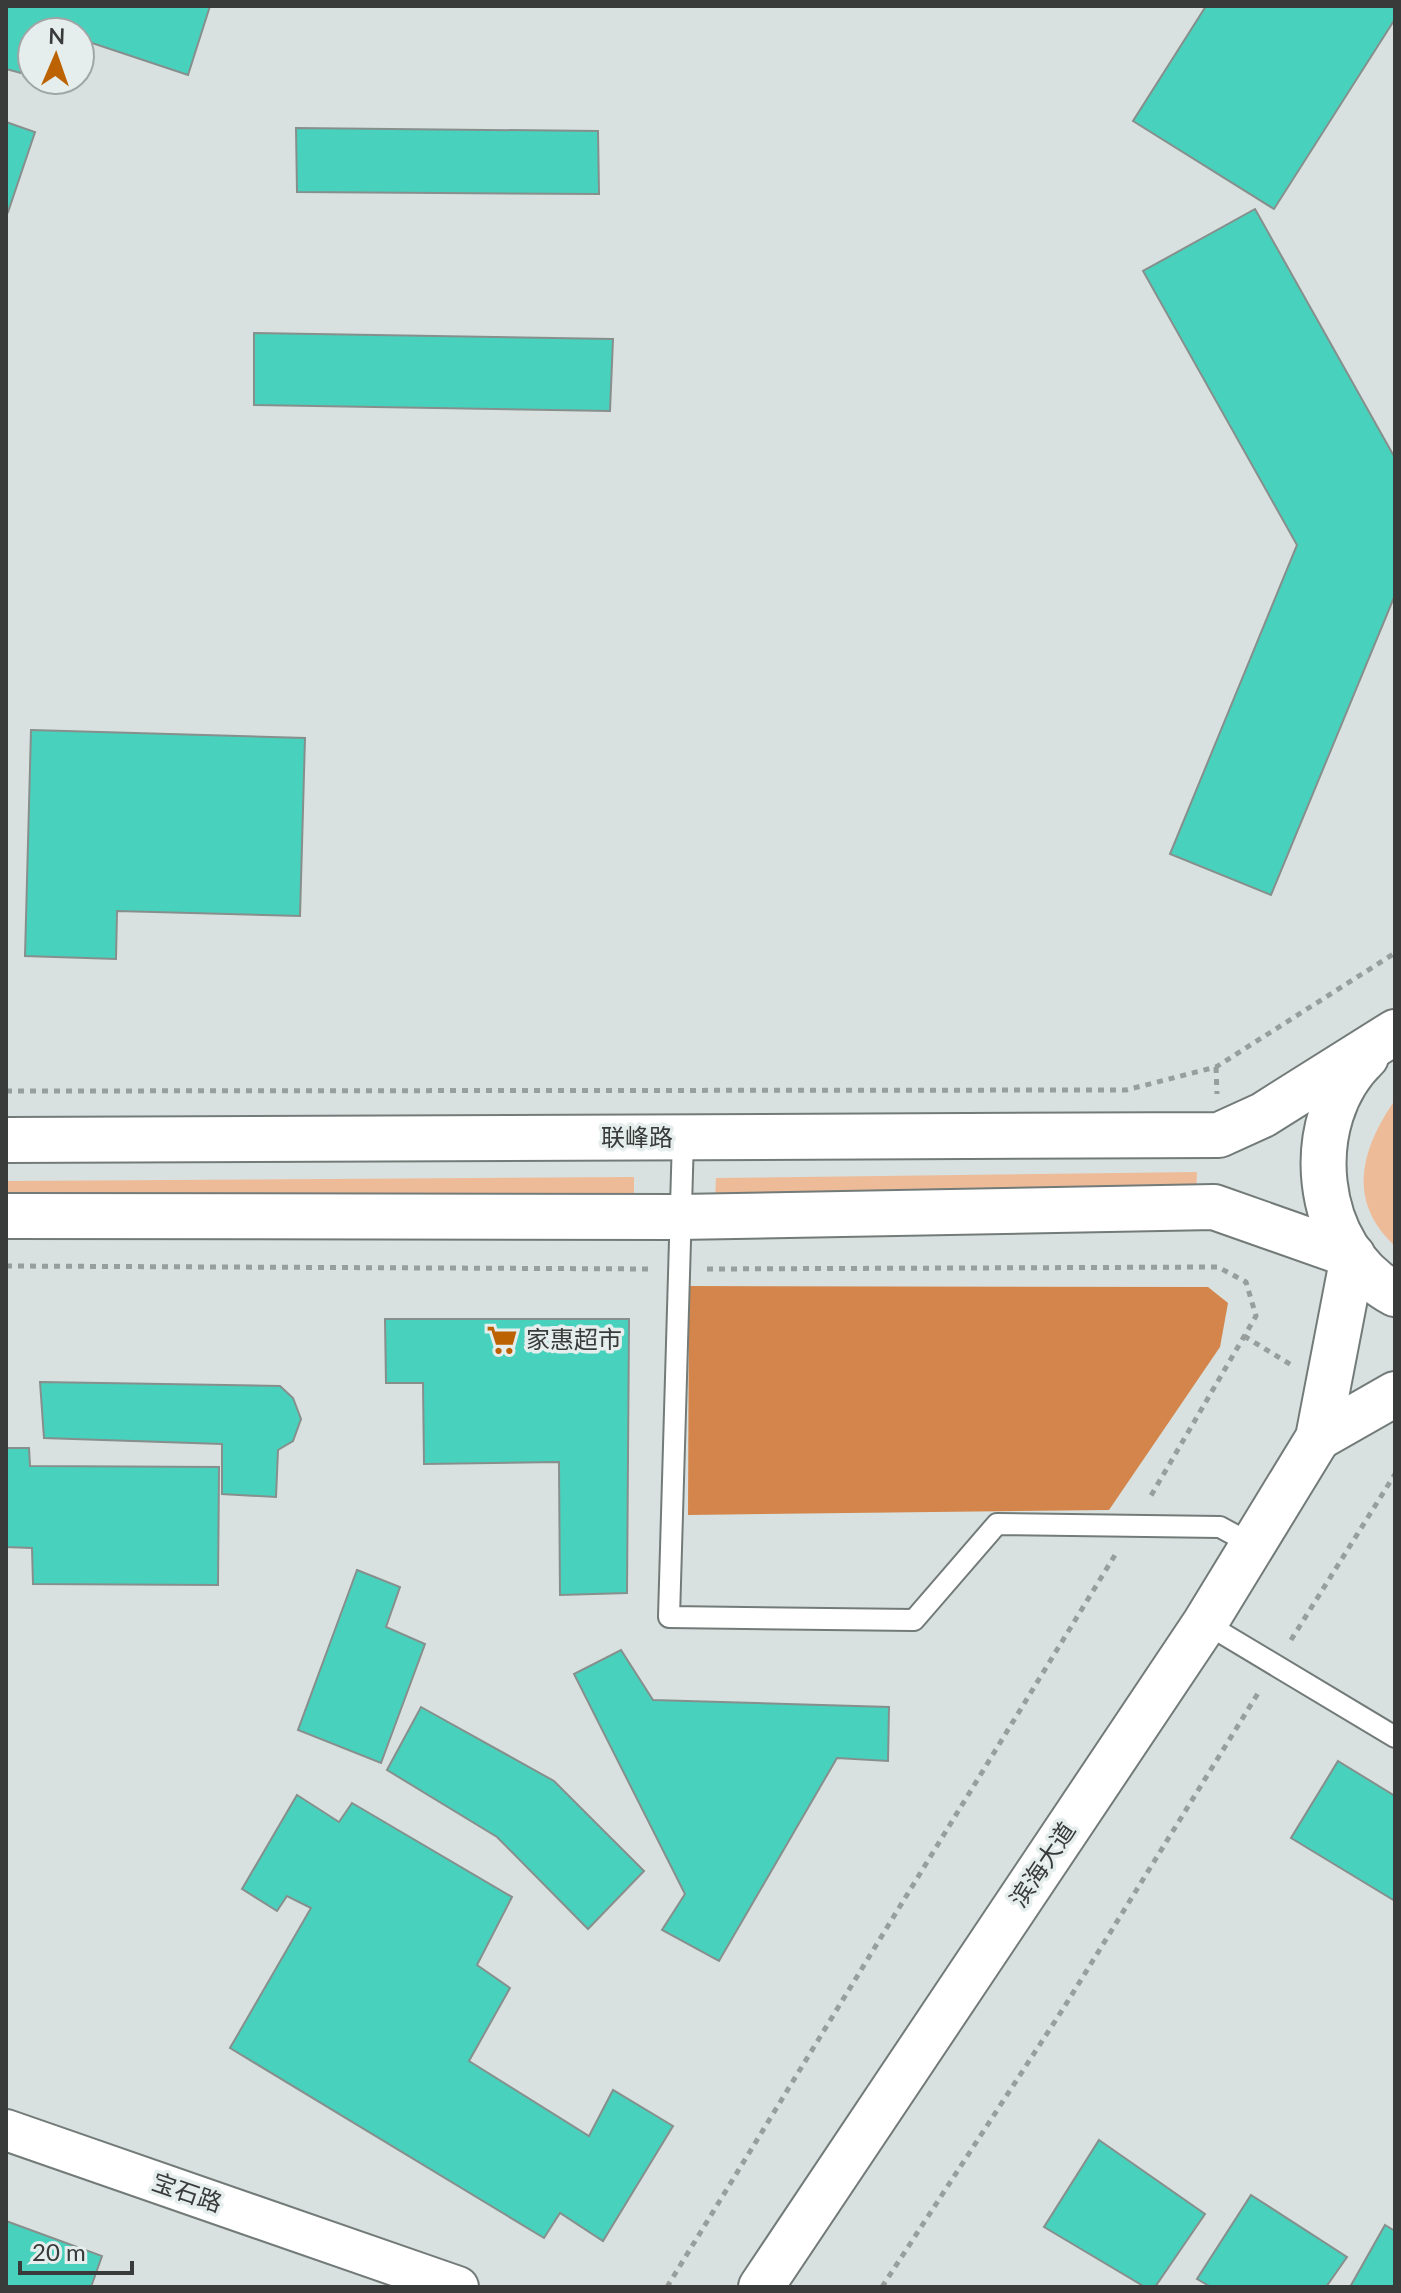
<svg xmlns="http://www.w3.org/2000/svg" width="1401" height="2293" viewBox="0 0 1401 2293" font-family="Lato,'Noto Sans SC',sans-serif">
<style>
.green{fill:#eebb98}
.forest{fill:#d3854b}
.building{fill:#48d2bd;stroke:#878f8d;stroke-width:2}
.lines{fill:none;stroke-linecap:round;stroke-linejoin:round}
.lane-casing{stroke:#737b79;stroke-width:24}
.street-casing{stroke:#737b79;stroke-width:44}
.secondary-casing{stroke:#737b79;stroke-width:48}
.path{stroke:#979e9c;stroke-width:5;stroke-dasharray:6 6;stroke-linecap:butt}
.lane{stroke:#fff;stroke-width:20}
.street{stroke:#fff;stroke-width:40}
.secondary{stroke:#fff;stroke-width:44}
.labels{text-anchor:middle;stroke-width:7;stroke-linejoin:round;paint-order:stroke}
.street-label{font-size:24px;fill:#383b3a;stroke:#e5eeec}
.poi-label{font-size:24px;fill:#383b3a;stroke:#e5eeec;text-anchor:start}
</style>
<rect width="100%" height="100%" fill="#d8e1df"/>
<g class="green">
<path d="M1395,1100V1246C1346,1201 1361,1149 1395,1100Z"/>
<polygon points="1197,1172 1196,1194 715,1199 716,1178"/>
<polygon points="634,1177 634,1196 6,1200 6,1181"/>
</g>
<polygon class="forest" points="689,1286 1208,1287 1228,1303 1220,1347 1109,1510 688,1515"/>
<g class="building">
<polygon points="6,6 210,6 188,75 80,39 80,32 53,31 32,32 32,76 6,69"/>
<polygon points="1206,6 1395,6 1395,19 1274,209 1133,121"/>
<polygon points="6,122 35,132 8,212 6,211"/>
<polygon points="296,128 598,131 599,194 297,192"/>
<polygon points="1255,209 1395,458 1395,595 1271,895 1170,854 1297,545 1143,271"/>
<polygon points="254,333 613,339 610,411 254,405"/>
<polygon points="31,730 305,738 300,916 117,911 116,959 25,956"/>
<polygon points="385,1319 629,1319 627,1593 560,1595 559,1462 424,1464 423,1383 386,1383"/>
<polygon points="40,1382 280,1386 293,1398 301,1419 293,1441 278,1450 276,1497 222,1494 222,1444 44,1438"/>
<polygon points="6,1448 29,1448 30,1466 219,1467 218,1585 33,1584 32,1548 6,1547"/>
<polygon points="357,1570 400,1587 386,1627 425,1644 381,1763 298,1730"/>
<polygon points="621,1650 653,1700 889,1707 888,1761 837,1758 719,1961 662,1930 685,1894 574,1674"/>
<polygon points="421,1707 554,1781 644,1871 588,1929 497,1837 387,1770"/>
<polygon points="1338,1761 1395,1796 1395,1901 1291,1838"/>
<polygon points="297,1795 339,1822 352,1803 512,1897 477,1965 510,1988 469,2061 589,2136 613,2090 673,2126 603,2241 560,2213 544,2238 230,2048 311,1908 287,1896 277,1911 242,1889"/>
<polygon points="1099,2140 1205,2214 1155,2287 1145,2287 1044,2227"/>
<polygon points="1251,2195 1347,2257 1326,2287 1211,2287 1197,2279"/>
<polygon points="6,2221 102,2256 91,2287 6,2287"/>
<polygon points="1385,2225 1395,2231 1395,2287 1350,2287"/>
</g>
<g class="lines">
<g class="lane-casing">
<g id="lane">
<polyline points="683,1138 669,1617 914,1620 997,1524 1220,1527 1253,1545"/>
<polyline points="1205,1623 1395,1737"/>
</g>
</g>
<g class="street-casing">
<polyline id="street" points="6,2130 458,2287"/>
</g>
<g class="secondary-casing">
<g id="secondary">
<path d="M1366,1057C1300,1120 1312,1250 1395,1294"/>
<polyline points="6,1140 1219,1135 1263,1115 1395,1032"/>
<polyline points="6,1216 679,1217 1214,1207 1353,1256 1318,1438 1205,1623 761,2287"/>
<polyline points="1318,1438 1395,1394"/>
</g>
</g>
<g class="path">
<polyline points="1216,1067 1217,1094"/>
<polyline points="6,1091 1126,1090 1216,1067 1395,953"/>
<polyline points="6,1266 653,1269"/>
<polyline points="707,1269 1218,1267 1246,1282 1256,1316 1149,1499"/>
<polyline points="1244,1336 1293,1366"/>
<polyline points="1291,1640 1395,1474"/>
<polyline points="667,2287 1115,1555"/>
<polyline points="882,2287 1063,2009 1260,1690"/>
</g>
<use href="#lane" class="lane"/>
<use href="#street" class="street"/>
<use href="#secondary" class="secondary"/>
</g>
<defs>
<g id="supermarket-bare" transform="scale(2.4)"><path d="M-6-5.5h2.5l.6 2H6L4.5 2H-2.5L-4.4-4H-6ZM-1.5 3.2a1.3 1.3 0 1 0 .1 0ZM3 3.2a1.3 1.3 0 1 0 .1 0Z" fill="#bc6202" stroke="#e5eeec" stroke-width="2.5" paint-order="stroke"/></g>
</defs>
<g fill-rule="evenodd">
<use href="#supermarket-bare" x="502" y="1340"/>
</g>
<g class="labels">
<g class="street-label">
<text x="637" y="1146">联峰路</text>
<text transform="translate(1043 1865) rotate(-56)" y="8">滨海大道</text>
<text transform="translate(187 2193) rotate(19)" y="8">宝石路</text>
</g>
<g class="poi-label">
<text x="526" y="1348">家惠超市</text>
</g>
</g>
<rect width="1401" height="2293" fill="none" stroke="#383b3a" stroke-width="16"/>
<g transform="translate(56 56) rotate(2)"><circle r="38" fill="#e5eeec" stroke="#a0a6a5" stroke-width="2"/>
<path d="M0-6L14 30L0 20L-14 30Z" fill="#bc6202"/>
<text y="-12" font-size="22" font-weight="bold" text-anchor="middle" fill="#383b3a">N</text>
</g>
<path d="M20 2261v12h112v-12" fill="none" stroke="#383b3a" stroke-width="4"/>
<text x="32" y="2261" font-size="24" fill="#383b3a" stroke="#e5eeec" stroke-width="6" paint-order="stroke">20 m</text>
</svg>
